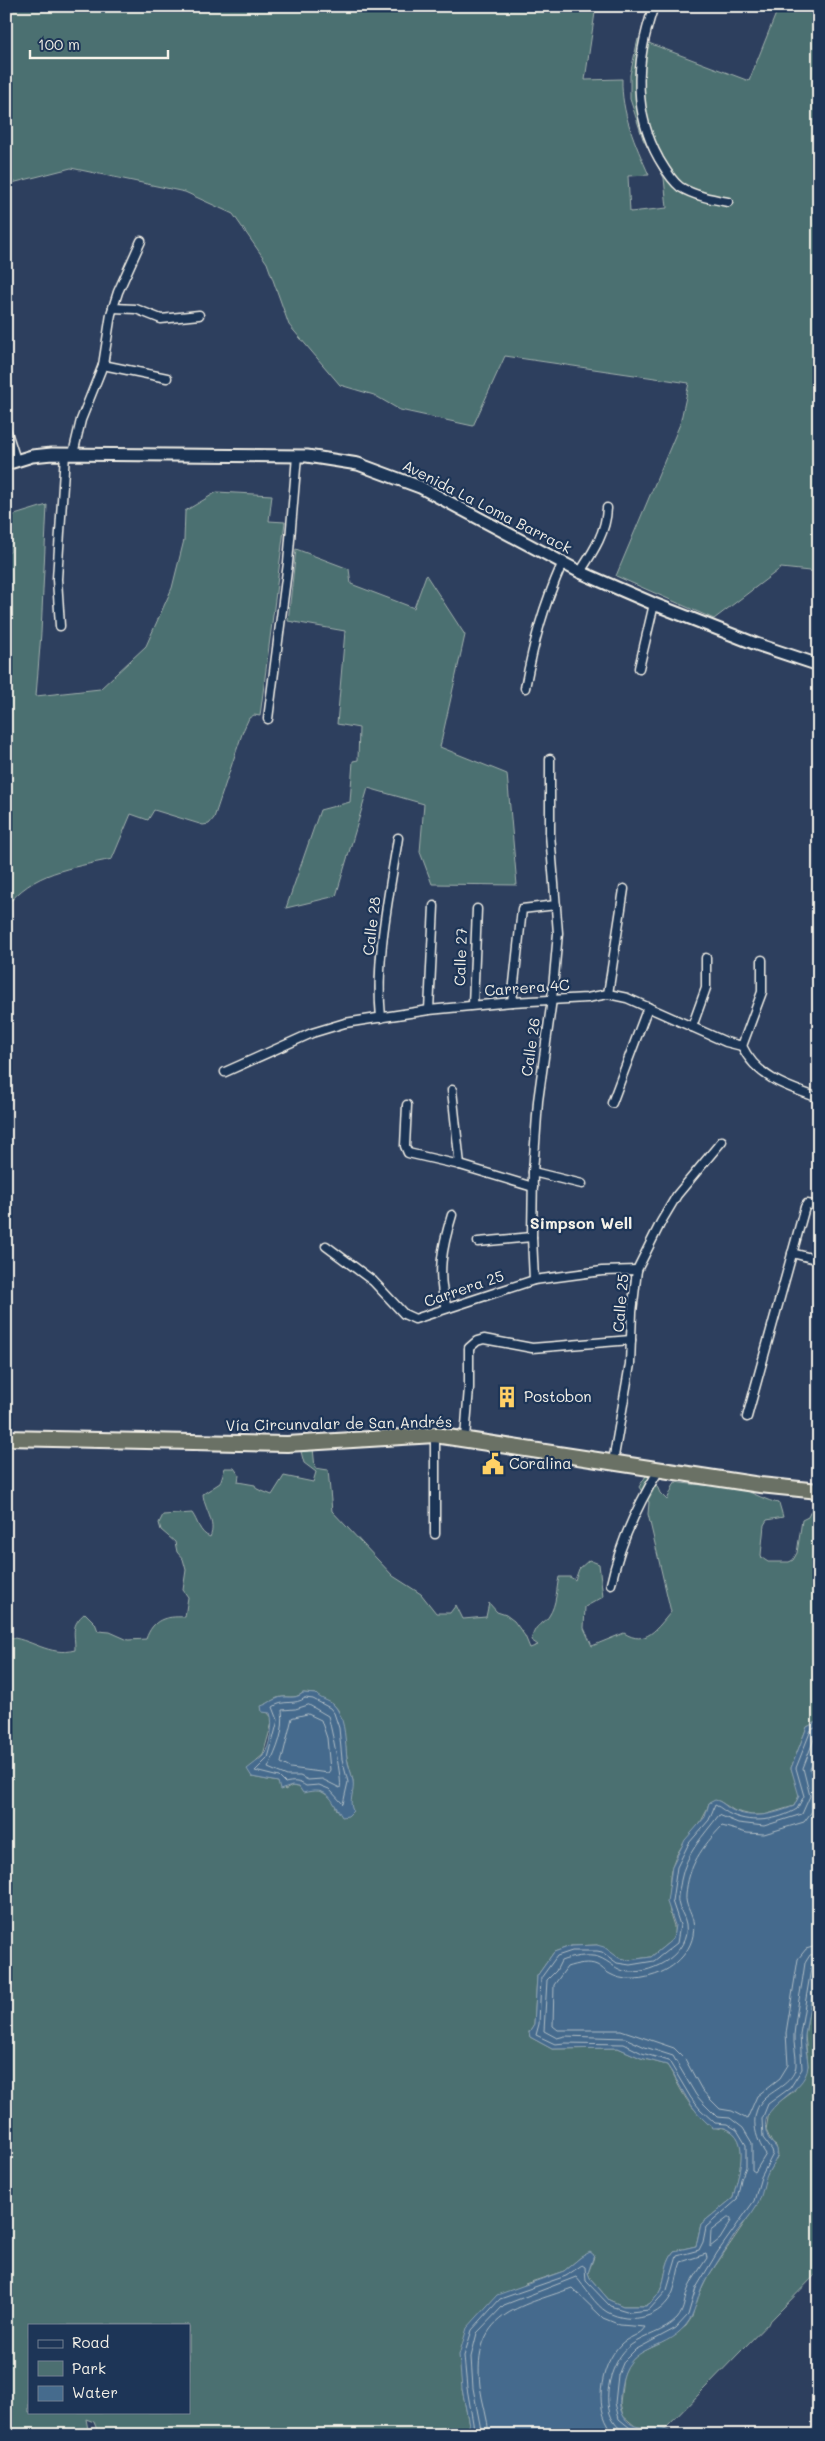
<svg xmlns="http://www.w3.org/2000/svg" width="825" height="2441" viewBox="0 0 825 2441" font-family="Mali,sans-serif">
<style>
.green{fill:#4c6f71;stroke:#a0b0ac;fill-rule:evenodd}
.water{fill:#456b8d;stroke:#8ba1b1}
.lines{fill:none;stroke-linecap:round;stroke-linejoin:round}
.shore{stroke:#aebbc4;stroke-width:1}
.minor-casing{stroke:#f4f1e8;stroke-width:11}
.secondary-casing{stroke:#f4f1e8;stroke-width:15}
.trunk-casing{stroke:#f4f1e8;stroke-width:18}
.minor{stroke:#1d3557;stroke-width:8}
.secondary{stroke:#1d3557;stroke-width:11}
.trunk{stroke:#6b7165;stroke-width:14}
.labels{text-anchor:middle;stroke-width:4.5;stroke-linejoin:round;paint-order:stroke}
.street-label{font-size:15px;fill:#f4f1e8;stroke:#1d3557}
.poi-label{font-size:15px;fill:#f4f1e8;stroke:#1d3557;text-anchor:start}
.neighbourhood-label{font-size:16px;font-weight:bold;fill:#f4f1e8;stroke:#1d3557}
</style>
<rect width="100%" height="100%" fill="#2d3f5e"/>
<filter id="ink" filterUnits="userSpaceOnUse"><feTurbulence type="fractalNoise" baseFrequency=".02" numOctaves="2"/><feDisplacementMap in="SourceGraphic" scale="10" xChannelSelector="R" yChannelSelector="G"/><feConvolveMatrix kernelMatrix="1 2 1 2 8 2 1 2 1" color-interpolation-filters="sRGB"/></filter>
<g filter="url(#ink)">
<g class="green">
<path d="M6,6H596L585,80L622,79C621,112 635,144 649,175L628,176L630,212L667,208L664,178L643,139L630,99V75L638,39L749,81L779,6H819V572L781,568L714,619L616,576L680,424L689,383L505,356L473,426L400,410L374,395L340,385L289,325L267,263L233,214L185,192L71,168L12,183L6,187Z"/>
<path d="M217,492L272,495L269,521L285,522L260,716L254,715L249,718L243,731L214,818L209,824L203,825L154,810L148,820L131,814L112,859C71,868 32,872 6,907V554L10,552L8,517L47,505L41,633L36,696L100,689L146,646L172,588L184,540L185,511Z"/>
<polygon points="296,549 349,569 351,584 414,608 426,575 465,635 440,747 507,774 517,885 432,884 420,852 424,804 368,788 336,896 286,908 320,810 350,802 353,761 358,760 359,728 337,724 345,631 288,621"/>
<path d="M300,1448H313L315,1468L328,1470L332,1511L393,1576L421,1594L436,1613H450L456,1605L463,1619L486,1617L489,1603L497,1612L506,1615L514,1621L525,1636L530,1648L538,1645L531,1640C537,1620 542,1627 549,1616C557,1604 556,1590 559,1577H570L575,1580L579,1569L589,1560L599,1564L603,1597L585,1607L584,1628L592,1646L624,1633C646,1647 657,1628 671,1612L648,1514L649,1502L639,1487L647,1474L653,1477L660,1493L667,1500L675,1482C697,1486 721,1484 742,1490C755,1493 766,1501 779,1503L783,1517L767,1520L764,1525L761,1555L762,1558L768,1562H789L793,1560L797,1553L802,1520L808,1517L819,1495V1721L807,1727L791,1768L799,1791V1796L794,1806L764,1815H751L735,1811L719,1801L709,1803C704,1827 679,1841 672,1866C669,1875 668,1904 670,1913C673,1925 676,1926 673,1939L651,1957L629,1960L619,1958L597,1945L571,1946L554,1952L537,1976L534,2024L529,2032L530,2037L552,2049L618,2048L641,2058L667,2065C677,2080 683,2098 696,2111C701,2117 709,2127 717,2128C724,2130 717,2126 724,2128C754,2136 737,2179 733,2198L701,2224L696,2246L674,2251C660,2269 670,2291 646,2306H623L609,2300L590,2278L588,2273L594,2257H581L564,2271L525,2284L462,2389L471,2435H99L94,2422L86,2419L89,2435H6V1637C31,1638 49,1657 75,1650C75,1632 70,1626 85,1613L95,1623L98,1631L110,1632L128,1640L146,1639C153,1619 165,1616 185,1617L188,1597L183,1590L186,1570L183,1559L177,1552L175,1542L161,1530L159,1523L163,1515L192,1513C198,1521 199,1533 210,1537C217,1523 204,1509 203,1494L220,1483L225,1468H234L239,1475L238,1482L255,1485L257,1489L272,1495L284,1476L313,1482L316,1472L304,1463ZM303,1693L316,1694L320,1699L333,1704L338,1710L343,1726L347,1758L353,1781L350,1803L337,1810L333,1799L319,1790L303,1792L299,1787L292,1786L285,1790L278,1782L252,1777L257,1760L263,1755L273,1719L262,1706C268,1704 272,1700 277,1698C287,1695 294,1700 303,1693ZM29,2325H189V2412H29Z"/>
<polygon points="819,1952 819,2271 665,2429 636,2427 623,2416 620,2403 623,2376 628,2364 638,2354 663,2342 686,2326 692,2317 696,2301 707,2278 758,2203 765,2178 778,2155 776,2146 772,2143 766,2130 769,2112 772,2107 794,2091 808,2066 805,2035"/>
</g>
<g class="water">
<path d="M303,1693L316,1694C322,1701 332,1700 337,1709C346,1723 345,1742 347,1758C348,1766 352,1773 353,1781C355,1792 348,1800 353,1811L348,1816L342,1817C330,1798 329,1786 303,1793L299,1787L292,1786L280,1790L278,1782L252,1777L247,1769C252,1765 259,1760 263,1756C270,1747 274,1723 270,1713L262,1712L261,1706C268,1704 270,1701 276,1699C285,1694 294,1701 303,1693Z"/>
<path d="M819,1721C819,1797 822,1874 819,1950C818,1979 808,2007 805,2036C804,2046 808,2056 808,2066C806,2096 753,2103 768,2137C770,2142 775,2145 777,2149C779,2159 772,2164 768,2173C763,2183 763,2195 757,2205C751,2216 741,2225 734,2236C725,2251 715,2265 706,2280C697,2295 696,2313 686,2325C662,2354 628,2341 621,2387C620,2396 618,2405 622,2413C632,2438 661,2420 675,2435H471L462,2389L459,2355L467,2328L497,2295L564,2271L581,2257L590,2252L594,2255L588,2273L590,2278L609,2300L623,2306H646C670,2291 660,2269 674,2251L696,2246L701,2224L733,2198C737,2178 753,2138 725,2128C722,2127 717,2128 713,2128C687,2107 684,2089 667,2065L641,2058L618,2048L552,2049L530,2037L529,2032L534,2024L537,1976L554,1952L571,1946L597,1945L604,1947L619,1958L629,1960L651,1957L673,1939L675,1925L667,1902L672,1866L685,1840L705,1817L709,1803L715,1800C722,1801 726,1807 732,1810C752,1820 775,1814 794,1806L799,1796L791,1768L807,1727Z"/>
</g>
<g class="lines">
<g class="shore">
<path d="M305,1698L313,1699L330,1708L334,1713L339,1728L342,1759L348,1782L343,1804L329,1789L319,1785L306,1786C299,1781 293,1781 285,1783L279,1777L255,1771L268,1758L271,1747L278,1720L273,1707C283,1699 295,1706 305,1698Z"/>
<path d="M309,1705L328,1716C331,1727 343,1782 340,1788L322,1779L308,1780L300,1776H287L268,1768C277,1749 285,1731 282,1710L295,1709Z"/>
<polygon points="308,1714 321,1720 327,1738 330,1770 328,1773 290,1768 281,1763 292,1718"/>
<path d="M819,1732L816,1734L803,1768L810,1796L802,1814L764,1826L738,1823L719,1815C703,1836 686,1853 681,1880C680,1888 677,1895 678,1902C679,1910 685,1916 686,1924C690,1953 655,1973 629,1972C616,1971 610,1961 598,1957C588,1954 571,1957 561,1961L556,1971L547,1980L544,2031L557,2038L565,2036L625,2038L645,2047L673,2056L696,2095L704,2104L717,2117L730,2118L743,2128L752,2143V2170L755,2172L766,2154C755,2139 748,2113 765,2098C776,2089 795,2081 796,2065C797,2055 793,2045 794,2035C796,2010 802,1987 805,1963L810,1955L819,1953"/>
<path d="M819,1752L810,1769L817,1785V1798L813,1810L804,1822L764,1834L747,1833L722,1826C702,1847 688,1866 686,1895C685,1905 691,1912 693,1921C698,1947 675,1970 651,1976C638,1980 622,1981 610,1974C605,1972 602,1967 597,1965C589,1961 576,1964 567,1967L554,1985L553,2026L558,2030H621L674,2048L685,2059L702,2090L710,2099L720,2109L732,2111L747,2119L757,2096L780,2078L788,2065L786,2033L798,1959L806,1949L819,1945"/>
<polygon points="728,2218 731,2218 731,2221 720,2239 710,2247 711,2231"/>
<path d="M475,2435L467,2388L464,2356L472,2330L500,2299L566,2276L582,2265L585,2267L586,2281L610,2306L630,2312L649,2310L667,2290L677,2256L699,2250L703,2242L706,2227L737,2200L741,2179L746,2167V2145L737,2130L727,2124L715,2123L700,2109L691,2098L669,2061L642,2053L624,2044L565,2043L555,2044L536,2035L539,2024L541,1978L557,1956L572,1951H597L602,1952L617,1963L630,1965L654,1961L677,1943L680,1925L672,1901L677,1867L689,1843L709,1820L715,1805C721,1807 726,1813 732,1815C753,1824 778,1820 797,1809L804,1796L796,1768L811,1730L819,1726"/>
<path d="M482,2435L473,2388L471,2357L477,2333L504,2305L576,2277C585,2287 595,2305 607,2312C631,2325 662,2318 673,2292C677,2282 677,2271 681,2262L706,2254L707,2258C701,2267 694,2277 689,2287C684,2298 685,2310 677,2319C664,2332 645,2335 631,2345C611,2359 600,2401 614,2422C617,2427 623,2431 628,2435"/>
<path d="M489,2435C488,2418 482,2402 480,2386C472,2313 517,2308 572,2288L603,2318L620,2325L645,2327C641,2335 628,2337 621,2344C599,2366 592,2414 616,2435"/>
<polyline points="667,2435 635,2432 619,2419 615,2403 618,2375 624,2361 635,2350 676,2328 688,2315 696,2288 717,2253 754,2201 761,2177 773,2154 772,2150 763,2138 762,2119 768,2104 790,2088 802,2069 800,2034 812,1963 819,1959"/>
</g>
<g class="minor-casing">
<g id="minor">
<path d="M654,6C636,57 632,111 659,159C665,169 671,180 680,187C695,196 712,199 728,202"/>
<polyline points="113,308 136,309 161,319 199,315"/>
<polyline points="103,365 167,378"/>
<polyline points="6,429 16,460"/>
<polyline points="73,454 81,420 103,365 111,314 118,292 141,241"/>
<path d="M580,572C593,552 606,533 607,508"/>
<polyline points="60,626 57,579 65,454"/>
<polyline points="639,668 654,604"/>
<path d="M525,688C534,641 543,607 562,564"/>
<polyline points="268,719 288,563 297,456"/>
<polyline points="608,994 624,889"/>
<polyline points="512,1002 522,909 556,905"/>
<polyline points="473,1005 477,909"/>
<polyline points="429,1010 434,906"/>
<path d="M381,1018C375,959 389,896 398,838"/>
<polyline points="692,1027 706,988 706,958"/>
<path d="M742,1046C757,1078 788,1087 819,1098"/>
<polyline points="225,1072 312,1033 345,1023 429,1010 512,1002 587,998 608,994 627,998 726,1042 742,1046 762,992 762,960"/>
<polyline points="452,1090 460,1165"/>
<polyline points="612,1103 648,1007"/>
<polyline points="407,1105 405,1146 408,1153 460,1165 533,1187"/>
<polyline points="533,1172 582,1184"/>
<polyline points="478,1242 532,1237"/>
<polyline points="326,1246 373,1281 404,1314 415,1319 534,1280 602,1271 637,1270"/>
<polyline points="792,1253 819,1260"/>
<polyline points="534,1280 532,1237 533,1172 538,1101 552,999 558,933 550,834 550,759"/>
<path d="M447,1308C436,1276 442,1247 452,1215"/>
<polyline points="747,1417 805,1207 807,1204 819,1206"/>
<polyline points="465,1438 469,1388 469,1348 477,1341 484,1339 532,1348 631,1340"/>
<polyline points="613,1462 630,1364 632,1312 637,1270 661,1222 677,1195 722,1141"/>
<polyline points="435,1534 435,1435"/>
<path d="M611,1584C620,1542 637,1506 659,1470"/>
</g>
</g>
<g class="secondary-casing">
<polyline id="secondary" points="6,464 32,456 52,454 307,456 358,464 420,487 580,572 654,604 756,644 819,665"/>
</g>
<g class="trunk-casing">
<polyline id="trunk" points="6,1438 287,1444 435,1435 760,1485 819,1491"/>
</g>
<use href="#minor" class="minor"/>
<use href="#secondary" class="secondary"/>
<use href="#trunk" class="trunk"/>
</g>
</g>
<defs>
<g id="building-bare" transform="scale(1.725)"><path d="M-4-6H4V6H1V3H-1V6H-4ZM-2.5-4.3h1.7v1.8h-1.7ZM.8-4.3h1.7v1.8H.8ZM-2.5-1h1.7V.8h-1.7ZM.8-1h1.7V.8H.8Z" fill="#ffd166" stroke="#1d3557" stroke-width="2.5" paint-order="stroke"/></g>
<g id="civic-bare" transform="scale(1.725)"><path d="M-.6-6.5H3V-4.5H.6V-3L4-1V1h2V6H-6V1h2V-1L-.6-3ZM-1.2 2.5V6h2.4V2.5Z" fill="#ffd166" stroke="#1d3557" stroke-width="2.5" paint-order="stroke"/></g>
</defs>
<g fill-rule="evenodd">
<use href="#building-bare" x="507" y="1397"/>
<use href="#civic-bare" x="493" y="1464"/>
</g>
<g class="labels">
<g class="street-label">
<text transform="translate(487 507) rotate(27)" y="5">Avenida La Loma Barrack</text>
<text transform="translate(372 926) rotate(-83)" y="5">Calle 28</text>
<text transform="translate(461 957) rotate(-88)" y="5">Calle 27</text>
<text transform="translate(527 988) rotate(-4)" y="5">Carrera 4C</text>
<text transform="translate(531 1047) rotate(-82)" y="5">Calle 26</text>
<text transform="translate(464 1289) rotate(-19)" y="5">Carrera 25</text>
<text transform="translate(621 1303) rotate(-85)" y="5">Calle 25</text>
<text transform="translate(339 1424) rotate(-1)" y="5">Vía Circunvalar de San Andrés</text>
</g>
<g class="poi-label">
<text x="524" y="1402">Postobon</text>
<text x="509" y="1469">Coralina</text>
</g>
<g class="neighbourhood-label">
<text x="581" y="1229">Simpson Well</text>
</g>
</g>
<rect width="825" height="2441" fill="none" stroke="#1d3557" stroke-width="25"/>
<rect x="12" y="12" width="800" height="2416" fill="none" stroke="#f4f1e8" stroke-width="2" filter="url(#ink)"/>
<rect x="28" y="2324" width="162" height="90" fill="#1d3557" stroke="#738091"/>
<rect x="38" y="2340" width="25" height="8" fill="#1d3557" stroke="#738091"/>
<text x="72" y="2348" font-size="15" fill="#f4f1e8">Road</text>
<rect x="38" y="2361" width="25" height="15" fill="#4c6f71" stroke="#738091"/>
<text x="72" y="2374" font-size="15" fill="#f4f1e8">Park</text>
<rect x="38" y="2386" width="25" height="15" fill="#456b8d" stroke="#738091"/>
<text x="72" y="2398" font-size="15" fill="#f4f1e8">Water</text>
<path d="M30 50v8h138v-8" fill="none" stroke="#f4f1e8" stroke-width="2.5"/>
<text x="38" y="50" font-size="15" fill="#f4f1e8" stroke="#1d3557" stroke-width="4" paint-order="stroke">100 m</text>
</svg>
